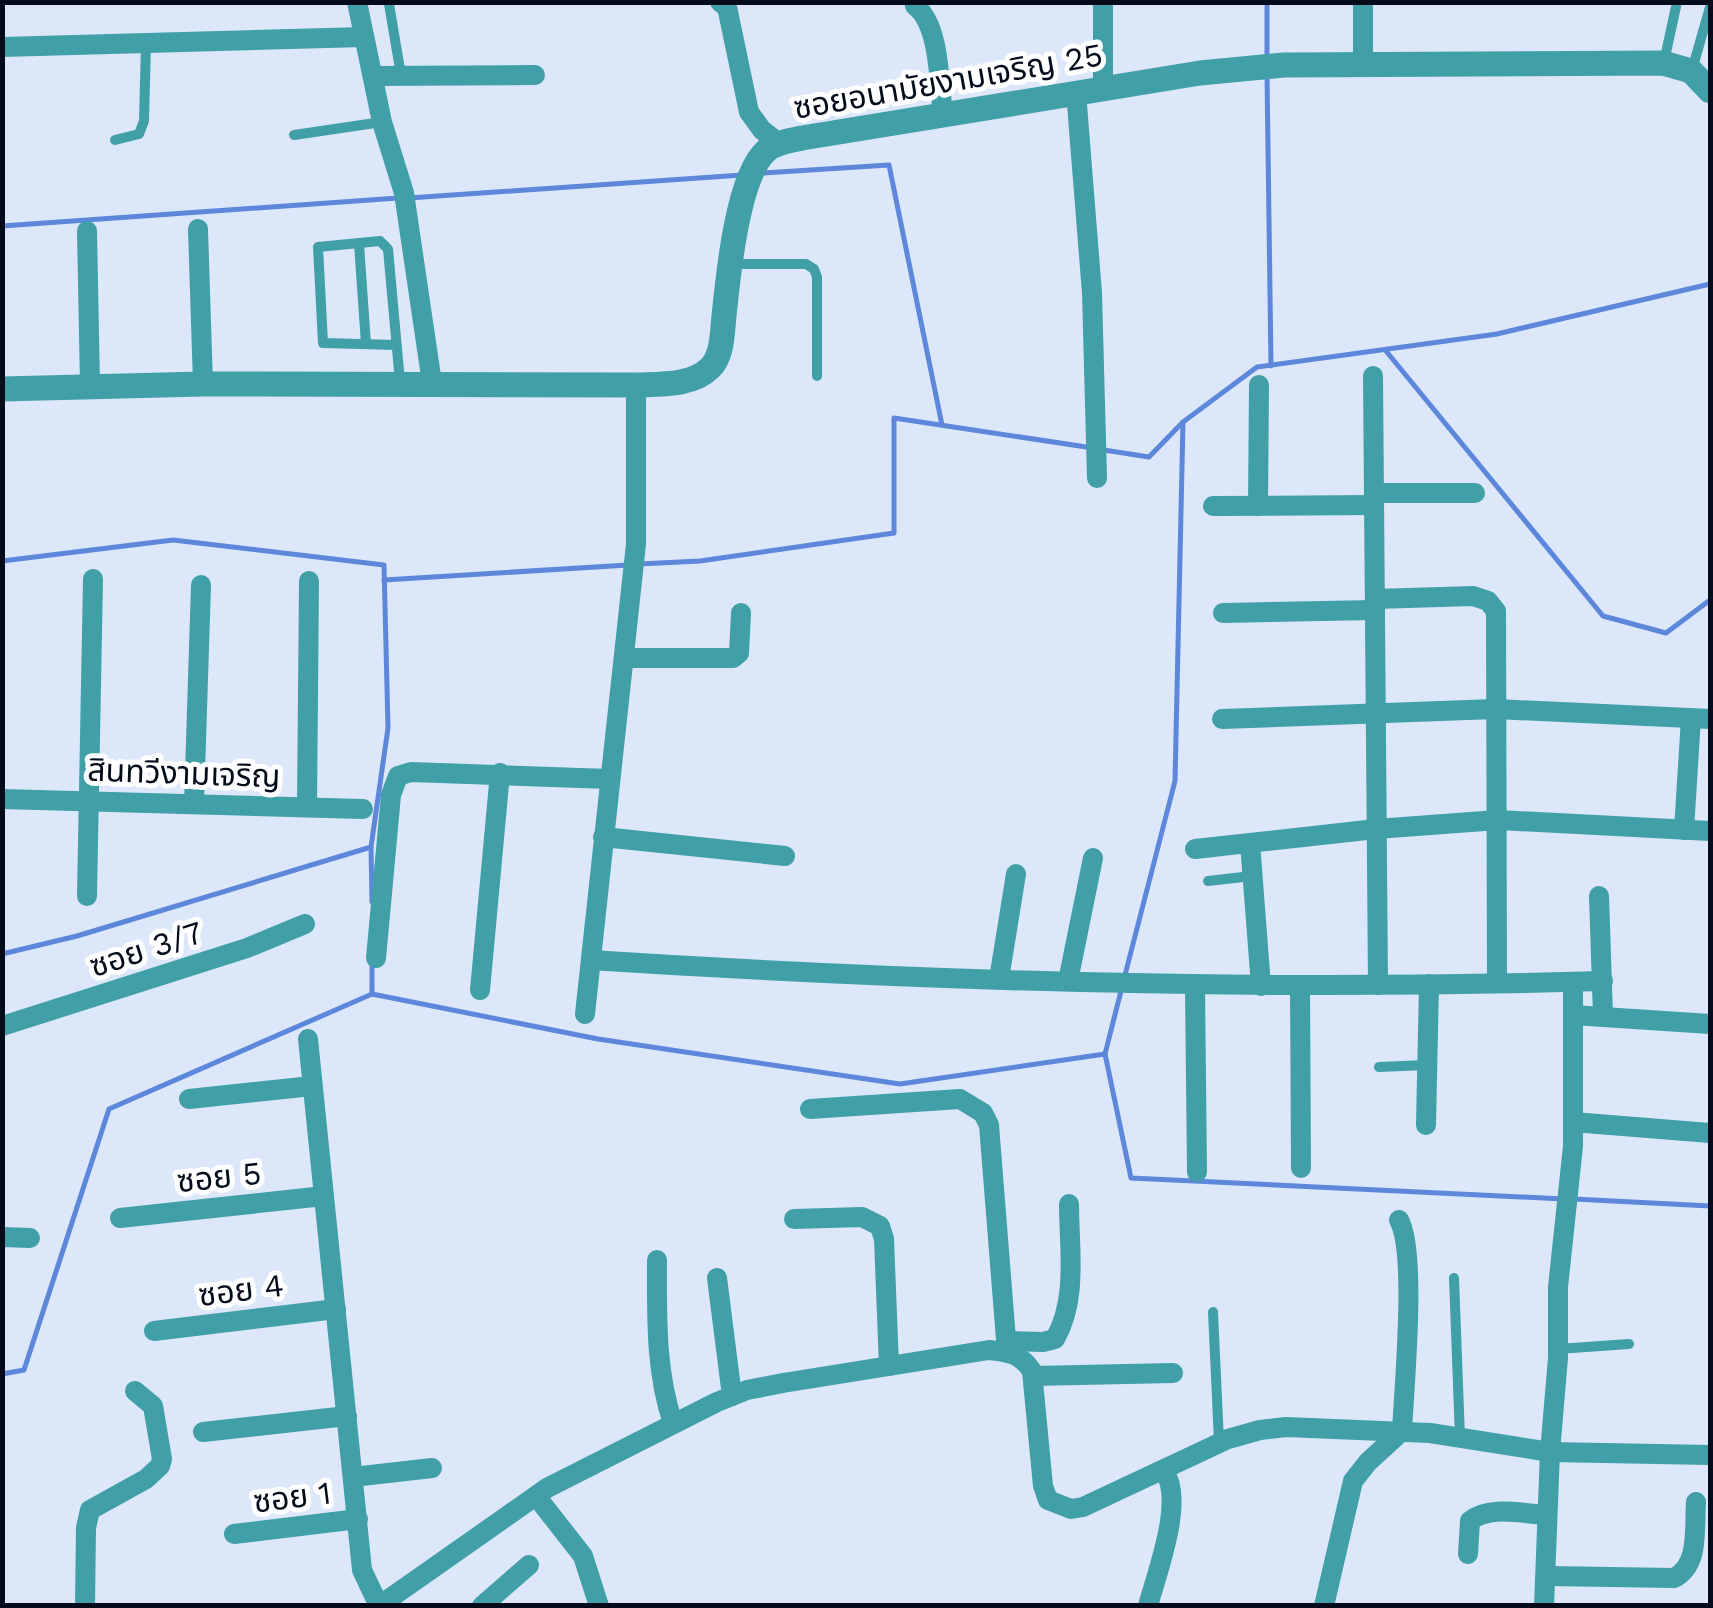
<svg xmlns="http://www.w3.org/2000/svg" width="1713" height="1608" viewBox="0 0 1713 1608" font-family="'Work Sans','Noto Sans Thai',sans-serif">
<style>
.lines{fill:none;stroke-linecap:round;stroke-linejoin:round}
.stream{stroke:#5c87db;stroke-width:5}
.service{stroke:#419fa7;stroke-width:10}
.minor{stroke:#419fa7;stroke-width:20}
.tertiary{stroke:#419fa7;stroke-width:25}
.labels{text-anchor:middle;stroke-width:10;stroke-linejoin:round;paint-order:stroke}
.street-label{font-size:32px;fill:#040b1a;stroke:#fff}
</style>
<rect width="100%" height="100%" fill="#dce7fa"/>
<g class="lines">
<g class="stream">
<polyline points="1267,2 1267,58"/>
<polyline points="1267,74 1271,366"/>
<polyline points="763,173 889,165 942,425"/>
<polyline points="409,198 742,175"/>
<polyline points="2,226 398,198"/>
<polyline points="1386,351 1603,616 1666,633 1710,600"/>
<polyline points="1183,422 1257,367 1497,334 1710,284"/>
<polyline points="1104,450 1149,457 1183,422 1175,781 1125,975"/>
<polyline points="2,561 173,540 384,565 388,728 371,847 372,902"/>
<polyline points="639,564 700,561 894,533 894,418 1093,448"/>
<polyline points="384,580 628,565"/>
<polyline points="2,954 77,936 371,847"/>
<polyline points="372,963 372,994"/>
<polyline points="1121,991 1105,1054 1131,1178 1563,1199"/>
<polyline points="1574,1199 1710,1206"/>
<polyline points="2,1374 24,1370 109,1109 372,994 598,1039 900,1084 1105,1054"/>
</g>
<g class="service">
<polyline points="389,4 401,75"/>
<polyline points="1664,62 1677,2"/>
<polyline points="1692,70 1710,7"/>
<polyline points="294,135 382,122"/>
<polyline points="115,140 139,134 144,121 146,43"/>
<polyline points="359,244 366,344"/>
<polyline points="731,264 806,264 814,269 817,277 817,376"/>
<polyline points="396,345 323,343 318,247 380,241 388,249 400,382"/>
<polyline points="1208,881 1252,876"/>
<polyline points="1379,1067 1426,1065"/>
<polyline points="1454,1278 1460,1438"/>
<polyline points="1213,1312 1219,1442"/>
<polyline points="1558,1349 1629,1344"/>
</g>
<g class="minor">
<polyline points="357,2 382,122 404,193 432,383"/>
<polyline points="720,2 727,7 749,112 762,130 779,143"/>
<path d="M915,6C940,24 939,84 943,114"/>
<polyline points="2,47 364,37"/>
<polyline points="1363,65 1363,2"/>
<polyline points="373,76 535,75"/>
<polyline points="1103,88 1103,2"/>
<polyline points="1076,92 1092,293 1097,478"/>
<polyline points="198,229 203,384"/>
<polyline points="87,231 90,385"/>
<polyline points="1373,376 1378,985"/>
<polyline points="1374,493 1475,493"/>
<polyline points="1213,506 1374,505"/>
<polyline points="1258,506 1259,385"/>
<polyline points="1375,599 1473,596 1488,601 1496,611 1497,983"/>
<polyline points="1223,613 1375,610"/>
<polyline points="625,658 733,658 739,653 741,613"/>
<polyline points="1222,719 1495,709 1710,719"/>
<polyline points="2,799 363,809"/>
<polyline points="194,804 201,585"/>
<polyline points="307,806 309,581"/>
<polyline points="1684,830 1691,718"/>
<polyline points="603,837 785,856"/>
<polyline points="1250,843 1261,986"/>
<polyline points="1195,849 1376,829 1498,820 1710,831"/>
<polyline points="87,896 93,579"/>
<polyline points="1599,896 1603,1016"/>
<polyline points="376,958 391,795 398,776 411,772 609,779"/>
<path d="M591,960C928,982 1266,991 1603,981"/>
<polyline points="999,979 1016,874"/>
<polyline points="1068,981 1093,858"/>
<polyline points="1300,985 1301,1168"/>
<polyline points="1195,986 1197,1172"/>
<polyline points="480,990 500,773"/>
<polyline points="585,1014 636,544 636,385"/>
<polyline points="1573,1015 1710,1024"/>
<polyline points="2,1026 247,948 305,924"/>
<polyline points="308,1039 362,1570 379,1606"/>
<polyline points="189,1099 312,1086"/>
<polyline points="810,1109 960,1099 983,1113 989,1125 1007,1352"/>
<polyline points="1573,1122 1710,1133"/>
<polyline points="1426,1125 1429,984"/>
<polyline points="120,1218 324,1196"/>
<polyline points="794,1219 862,1217 880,1226 884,1239 889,1366"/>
<polyline points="2,1237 30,1238"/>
<path d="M657,1260C657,1313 655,1371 673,1423"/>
<polyline points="717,1278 732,1396"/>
<polyline points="154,1331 336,1309"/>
<path d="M1007,1341L1043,1342L1055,1339C1078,1299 1069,1248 1069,1204"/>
<polyline points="1033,1376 1173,1373"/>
<polyline points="203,1432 347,1416"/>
<polyline points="353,1477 432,1468"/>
<polyline points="536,1496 583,1556 599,1606"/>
<polyline points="234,1534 358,1519"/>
<path d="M1468,1554L1470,1521C1489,1505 1523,1514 1547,1515"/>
<path d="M1546,1576L1674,1578C1700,1565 1694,1528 1696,1502"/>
<polyline points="85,1606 86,1528 90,1510 146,1479 160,1466 162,1459 153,1406 135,1391"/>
<path d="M379,1606L547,1488L717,1402L747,1390L783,1383L989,1350C1009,1352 1021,1354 1032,1371L1043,1486L1048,1500L1071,1509L1083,1507L1228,1439L1260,1430L1286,1427L1430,1433L1550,1452L1710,1455"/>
<polyline points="482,1606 529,1565"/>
<path d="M1148,1606C1157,1572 1185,1500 1164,1471"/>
<path d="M1324,1606L1353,1481L1368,1462L1402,1431C1404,1388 1417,1252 1399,1220"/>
<polyline points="1544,1606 1550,1452 1558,1358 1558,1287 1573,1146 1573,982"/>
</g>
<path class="tertiary" d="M2,389L203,384L636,385C660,384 692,386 710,368C723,355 722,333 724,316C728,278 737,177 766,151C775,142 790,141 802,138L1200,73L1284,65L1663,63L1691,71L1710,91"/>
</g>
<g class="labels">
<g class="street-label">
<text transform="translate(948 81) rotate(-10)" y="11">ซอยอนามัยงามเจริญ 25</text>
<text transform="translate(184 773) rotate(2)" y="11">สินทวีงามเจริญ</text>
<text transform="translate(146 949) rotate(-18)" y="11">ซอย 3/7</text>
<text transform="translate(219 1177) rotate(-6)" y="11">ซอย 5</text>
<text transform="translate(241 1290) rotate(-7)" y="11">ซอย 4</text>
<text transform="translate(292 1497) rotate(-7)" y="11">ซอย 1</text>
</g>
</g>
<rect width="1713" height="1608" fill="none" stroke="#040b1a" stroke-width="10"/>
</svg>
